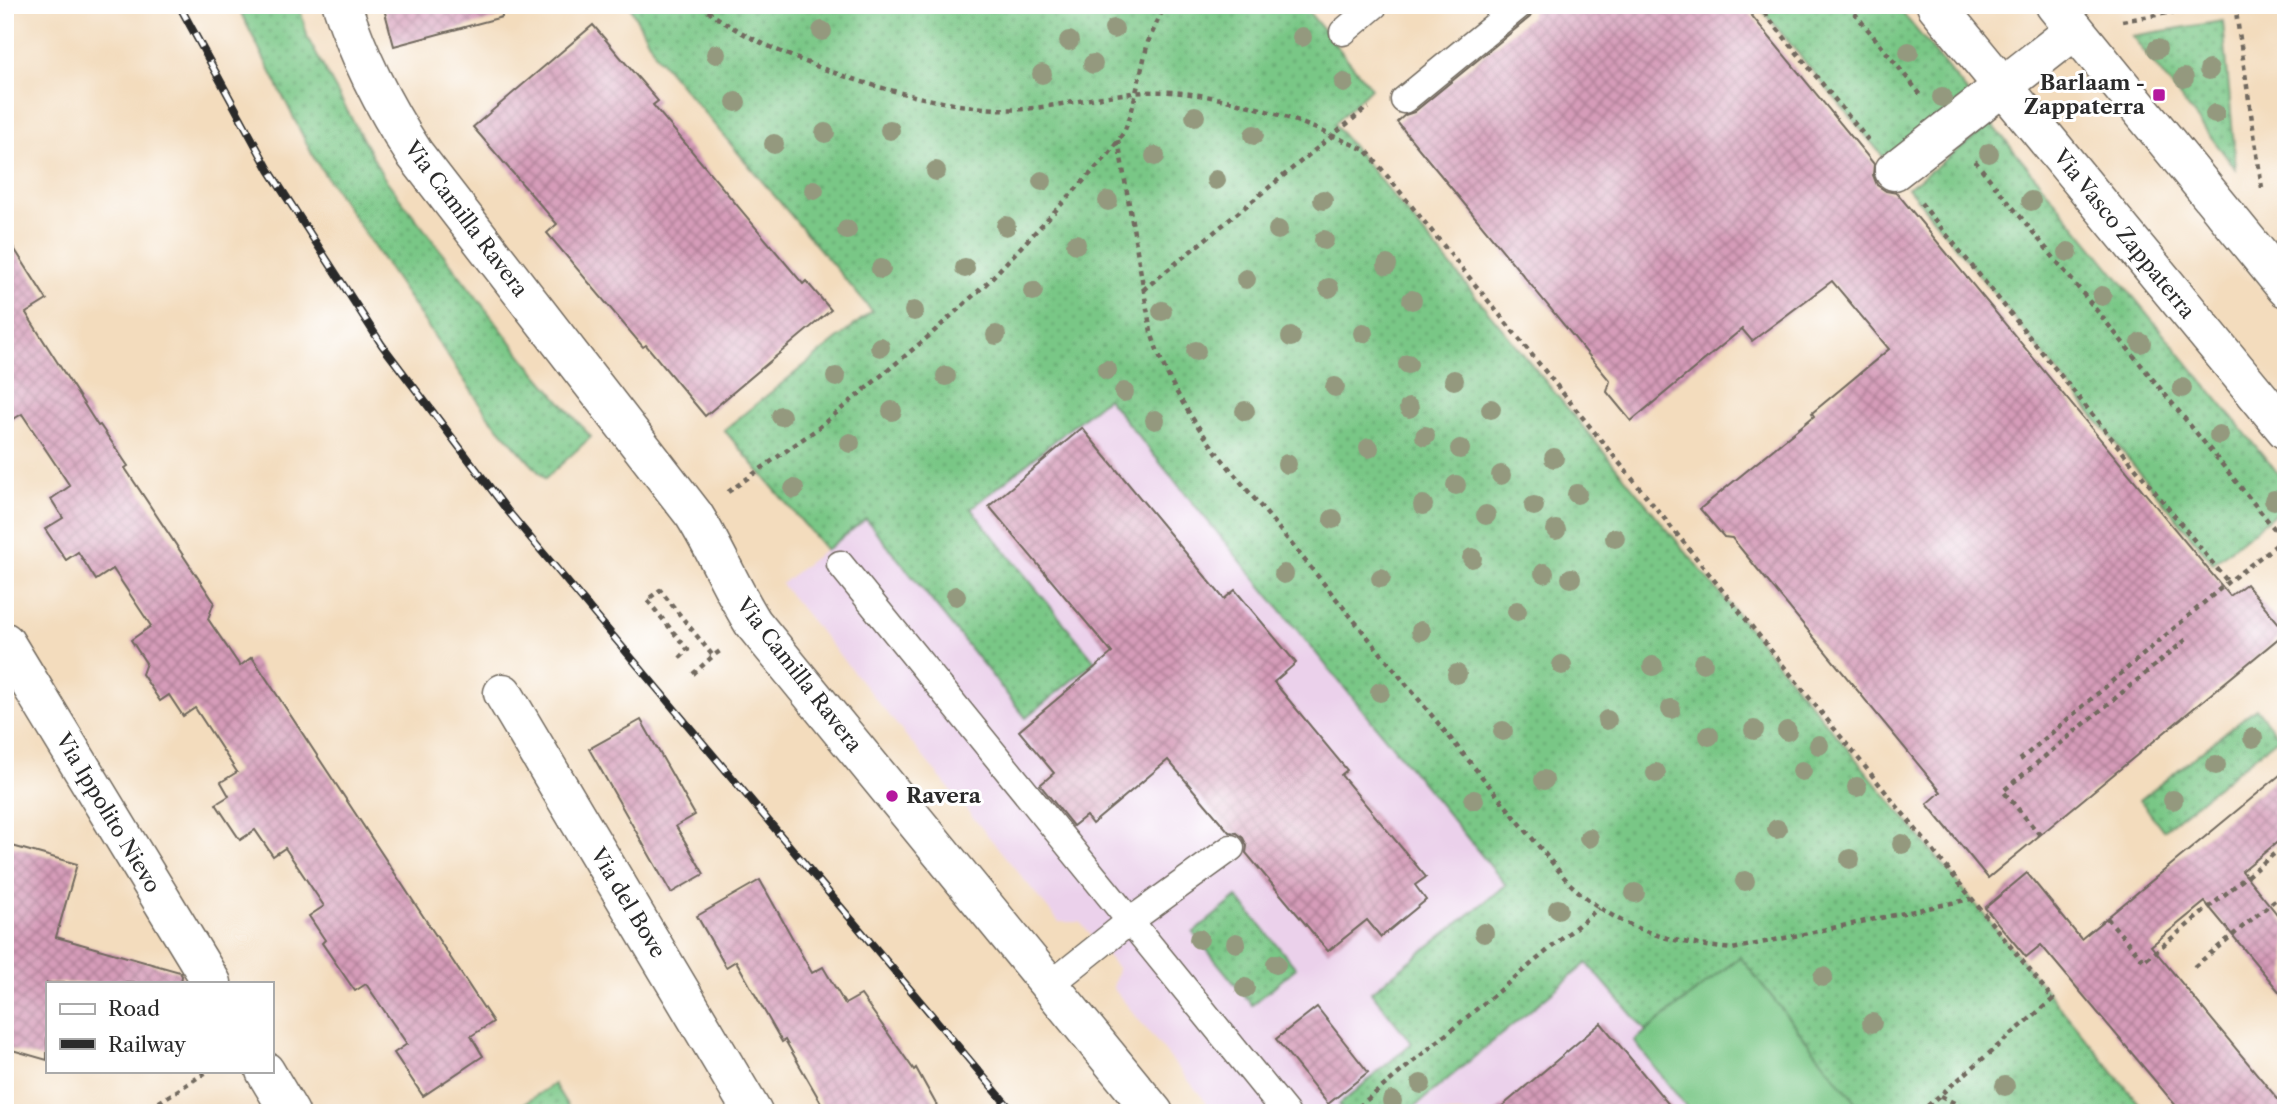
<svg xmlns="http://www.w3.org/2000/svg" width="2291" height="1118" viewBox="0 0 2291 1118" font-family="'Libre Caslon Text',serif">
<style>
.built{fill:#ebd1eb}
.grass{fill:url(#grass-dots);stroke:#527958;stroke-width:2}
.pitch{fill:#79c786;stroke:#527958;stroke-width:2}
.building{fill:url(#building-cross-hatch)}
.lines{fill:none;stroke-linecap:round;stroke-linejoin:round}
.lane-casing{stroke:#71695e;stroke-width:29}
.street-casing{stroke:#71695e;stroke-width:41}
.path{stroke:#71695e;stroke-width:4.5;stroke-dasharray:5 5;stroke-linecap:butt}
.lane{stroke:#fff;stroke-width:26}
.street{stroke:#fff;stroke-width:38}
.rail-casing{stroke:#2b2b2b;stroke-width:8}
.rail{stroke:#fff;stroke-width:5;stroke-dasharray:16;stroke-linecap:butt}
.tree{fill:#94997e}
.poi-dot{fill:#b5179e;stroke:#fff;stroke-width:2.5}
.labels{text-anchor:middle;stroke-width:6;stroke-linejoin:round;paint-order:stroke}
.poi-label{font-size:21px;font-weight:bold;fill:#2b2b2b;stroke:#fff;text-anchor:end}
.street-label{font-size:21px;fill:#2b2b2b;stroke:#fff}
</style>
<defs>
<pattern id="grass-dots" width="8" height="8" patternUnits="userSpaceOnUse" patternTransform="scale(1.75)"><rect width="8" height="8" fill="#79c786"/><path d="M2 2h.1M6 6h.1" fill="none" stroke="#63a26e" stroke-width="1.8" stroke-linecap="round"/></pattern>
<pattern id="building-cross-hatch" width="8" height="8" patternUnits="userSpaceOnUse" patternTransform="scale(1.75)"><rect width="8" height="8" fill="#d69cb9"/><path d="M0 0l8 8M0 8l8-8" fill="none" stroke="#ae7f97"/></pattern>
</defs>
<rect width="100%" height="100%" fill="#fff"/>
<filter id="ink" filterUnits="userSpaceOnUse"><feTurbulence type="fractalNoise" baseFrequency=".0143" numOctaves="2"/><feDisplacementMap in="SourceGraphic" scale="14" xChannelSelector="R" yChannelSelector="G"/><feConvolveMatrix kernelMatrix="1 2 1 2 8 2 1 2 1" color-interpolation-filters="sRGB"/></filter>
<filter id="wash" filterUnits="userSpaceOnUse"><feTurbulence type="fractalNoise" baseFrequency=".00686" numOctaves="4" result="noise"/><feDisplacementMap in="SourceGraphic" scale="28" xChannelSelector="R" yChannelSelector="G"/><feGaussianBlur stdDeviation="1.57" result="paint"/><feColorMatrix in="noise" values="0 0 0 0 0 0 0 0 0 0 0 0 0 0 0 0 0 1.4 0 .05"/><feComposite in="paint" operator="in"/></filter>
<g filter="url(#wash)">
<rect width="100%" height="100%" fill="#f3dcbd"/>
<polygon class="built" points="1145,299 1740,957 1857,1104 1846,1113 1215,1113 1113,988 1118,969 1080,922 1059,922 781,584"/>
<g class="grass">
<polygon points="237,5 299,5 308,39 383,176 525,360 591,437 545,479 489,417 315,160"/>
<polygon points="629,5 1303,5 1371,88 1334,124 2147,1113 1846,1113 1856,1104 1740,957 1646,1031 1587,963 1407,1113 1345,1113 1339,1105 1412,1043 1371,992 1506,885 1107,398 971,509 1095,661 1026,718 866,519 826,550 724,430 872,311 657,57"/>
<polygon points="1758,5 1896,5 1969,94 1885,159"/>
<polygon points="2223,21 2236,169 2132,36"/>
<polygon points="1992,124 2286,483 2286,505 2213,563 1908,188"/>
<polygon points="2256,708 2279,737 2163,830 2140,800"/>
<polygon points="1237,897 1296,968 1252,1005 1193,933"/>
<polygon points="554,1084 572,1113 510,1113"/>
</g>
<polygon class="pitch" points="1740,957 1857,1104 1846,1113 1691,1113 1634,1041"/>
<g id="blocks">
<g class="building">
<polygon points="383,5 501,5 502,17 394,46"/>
<polygon points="1536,5 1743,5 1874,164 1873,175 1877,185 1886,191 1897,193 2230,596 2246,584 2286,632 1988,878 1927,804 1941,792 1732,538 1724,537 1700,509 1814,416 1812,413 1889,349 1832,281 1752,341 1742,329 1631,421 1607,392 1610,381 1397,122 1405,115 1414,112 1530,17"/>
<polygon points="593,25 658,101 653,105 803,284 806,281 831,310 705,416 646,345 643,347 547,233 557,224 473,127"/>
<polygon points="5,234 47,300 26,313 98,426 100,425 128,466 125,468 214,602 208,619 240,666 252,657 493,1022 471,1036 483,1056 423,1096 394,1053 407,1044 366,984 355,991 322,943 325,940 309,916 324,906 285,848 273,856 255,830 240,840 216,804 229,796 221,782 237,772 195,708 183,716 169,695 160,701 142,674 146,663 131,640 151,626 113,569 96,580 78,552 66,560 45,529 63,518 51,499 70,486 22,414 5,424"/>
<polygon points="1082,428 1224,599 1235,590 1296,663 1274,682 1347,770 1341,775 1426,877 1415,885 1426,900 1381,937 1367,920 1328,951 1246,853 1247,846 1243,838 1237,833 1229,832 1168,760 1092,824 1086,816 1073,826 1040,785 1054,773 1019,731 1112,653 989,506"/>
<polygon points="641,720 695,815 676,826 704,874 671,893 589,749"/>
<polygon points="2286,770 2286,835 2242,871 2286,925 2286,1000 2205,902 2151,946 2286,1109 2286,1113 2182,1113 2041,945 2026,957 1985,908 2027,873 2081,939"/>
<polygon points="5,844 77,864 56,937 180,972 182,976 181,983 47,983 47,1060 5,1048"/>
<polygon points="760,880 812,973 823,967 845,1004 861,995 914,1070 916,1068 941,1113 827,1113 785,1040 782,1042 736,961 726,967 697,916"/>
<polygon points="1317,1007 1368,1072 1328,1104 1276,1039"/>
<polygon points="1601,1023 1676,1113 1494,1113"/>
</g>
</g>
</g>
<g filter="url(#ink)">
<use href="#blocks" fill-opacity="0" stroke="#71695e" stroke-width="2"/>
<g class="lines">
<g class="lane-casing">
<g id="lane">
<polyline points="1343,32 1375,5"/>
<polyline points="1404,100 1520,5"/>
<polyline points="840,564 1286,1113"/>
<polyline points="1050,985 1130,921 1231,848"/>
</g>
</g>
<g class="street-casing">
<g id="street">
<path d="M342,5C359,58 384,107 414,153L694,515C716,550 731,588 753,623L1154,1113"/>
<polyline points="1936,5 2286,430"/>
<polyline points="2055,5 2286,288"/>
<polyline points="1894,171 2075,30"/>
<polyline points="5,642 212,983"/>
<polyline points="503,693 753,1113"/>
<polyline points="265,1071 290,1113"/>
</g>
</g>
<g class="path">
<path d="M700,5C764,59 940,115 1024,109C1072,105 1121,89 1171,92C1241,97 1304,122 1367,151L2053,999L1919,1113"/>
<polyline points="1758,5 1868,140"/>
<polyline points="1848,5 1921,95"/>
<polyline points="2235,5 2262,188"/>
<polyline points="2122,21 2214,5"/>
<path d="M1118,140L1151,332C1165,378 1188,414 1217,453L1568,882C1618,929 1665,942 1732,949L1971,899"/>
<polyline points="1975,161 2286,543"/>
<polyline points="1921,203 2228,582"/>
<polyline points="1143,290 1364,110 1369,108"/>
<polyline points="728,492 817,429 929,336 985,285 1109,154 1124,132 1131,114 1148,42 1165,5"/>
<polyline points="680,658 688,650 647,600 660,590 713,656 720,651"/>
<polyline points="693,674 713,656"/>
<polyline points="2020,760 2228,582 2283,540"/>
<polyline points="2040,835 2003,791 2188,638"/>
<polyline points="2107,918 2144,961 2286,844"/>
<polyline points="2194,967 2286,891"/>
<polyline points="1941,1096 1973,1113"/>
<polyline points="142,1113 208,1071"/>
<polyline points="1351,1113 1599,908"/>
</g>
<use href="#lane" class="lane"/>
<use href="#street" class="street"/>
<g class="rail-casing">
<polyline id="rail" points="179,5 269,170 382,345 507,510 1014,1113"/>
</g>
<use href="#rail" class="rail"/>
</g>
<g class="tree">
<circle cx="1114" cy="29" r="10"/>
<circle cx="822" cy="31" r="10"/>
<circle cx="1302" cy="37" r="10"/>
<circle cx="1069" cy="41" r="10"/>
<circle cx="2157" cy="49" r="10"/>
<circle cx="1909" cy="52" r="10"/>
<circle cx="716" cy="54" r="10"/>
<circle cx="1093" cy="64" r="10"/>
<circle cx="2209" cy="70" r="10"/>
<circle cx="1042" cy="74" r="10"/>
<circle cx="2184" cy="78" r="10"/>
<circle cx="1344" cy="83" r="10"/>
<circle cx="1942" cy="97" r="10"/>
<circle cx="736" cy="102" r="10"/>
<circle cx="2215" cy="114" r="10"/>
<circle cx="1195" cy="116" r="10"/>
<circle cx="890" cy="130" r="10"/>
<circle cx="825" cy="133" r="10"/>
<circle cx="1254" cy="135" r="10"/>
<circle cx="774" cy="144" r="10"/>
<circle cx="1989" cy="153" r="10"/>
<circle cx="1155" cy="156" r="10"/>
<circle cx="936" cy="171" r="10"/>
<circle cx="1216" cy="180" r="10"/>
<circle cx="1042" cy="181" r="10"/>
<circle cx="814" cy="190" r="10"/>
<circle cx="1323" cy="200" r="10"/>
<circle cx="1108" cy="201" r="10"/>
<circle cx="2031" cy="201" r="10"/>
<circle cx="1006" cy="226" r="10"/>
<circle cx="847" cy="230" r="10"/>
<circle cx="1278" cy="230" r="10"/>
<circle cx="1324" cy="240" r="10"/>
<circle cx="1076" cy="244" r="10"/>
<circle cx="2068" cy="252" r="10"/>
<circle cx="1387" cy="265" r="10"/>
<circle cx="965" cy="268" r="10"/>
<circle cx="881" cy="269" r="10"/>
<circle cx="1246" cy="279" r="10"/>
<circle cx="1329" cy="288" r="10"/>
<circle cx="1033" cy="291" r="10"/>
<circle cx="2102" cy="296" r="10"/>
<circle cx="1412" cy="300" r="10"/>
<circle cx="914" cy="311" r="10"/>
<circle cx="1162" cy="311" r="10"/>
<circle cx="1363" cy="333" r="10"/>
<circle cx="996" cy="335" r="10"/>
<circle cx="1291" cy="337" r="10"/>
<circle cx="2141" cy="343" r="10"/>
<circle cx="880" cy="347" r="10"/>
<circle cx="1196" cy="351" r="10"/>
<circle cx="1408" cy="364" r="10"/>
<circle cx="1107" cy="370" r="10"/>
<circle cx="946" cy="376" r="10"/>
<circle cx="836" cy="377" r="10"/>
<circle cx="1454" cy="380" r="10"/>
<circle cx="1335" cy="387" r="10"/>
<circle cx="2182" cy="388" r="10"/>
<circle cx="1124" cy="392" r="10"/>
<circle cx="1409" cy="408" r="10"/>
<circle cx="1491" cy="409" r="10"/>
<circle cx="892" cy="411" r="10"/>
<circle cx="1245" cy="411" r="10"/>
<circle cx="781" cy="416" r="10"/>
<circle cx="1155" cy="420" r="10"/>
<circle cx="2219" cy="435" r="10"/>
<circle cx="1425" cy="436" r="10"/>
<circle cx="850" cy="443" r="10"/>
<circle cx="1369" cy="448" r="10"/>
<circle cx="1460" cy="449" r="10"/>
<circle cx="1554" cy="458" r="10"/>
<circle cx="1287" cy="464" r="10"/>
<circle cx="1501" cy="475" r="10"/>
<circle cx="1456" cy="485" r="10"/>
<circle cx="794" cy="489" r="10"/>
<circle cx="1577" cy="494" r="10"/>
<circle cx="2274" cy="500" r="10"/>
<circle cx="1423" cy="505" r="10"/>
<circle cx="1534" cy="506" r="10"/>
<circle cx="1486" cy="515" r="10"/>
<circle cx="1333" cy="519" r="10"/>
<circle cx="1556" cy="530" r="10"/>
<circle cx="1615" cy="538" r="10"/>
<circle cx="1472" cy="558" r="10"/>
<circle cx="1544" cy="573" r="10"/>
<circle cx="1284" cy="574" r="10"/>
<circle cx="1381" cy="578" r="10"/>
<circle cx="1571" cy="578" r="10"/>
<circle cx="956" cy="596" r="10"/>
<circle cx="1517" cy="611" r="10"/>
<circle cx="1421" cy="631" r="10"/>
<circle cx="1703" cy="663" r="10"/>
<circle cx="1562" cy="665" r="10"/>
<circle cx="1653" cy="666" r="10"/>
<circle cx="1457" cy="674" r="10"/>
<circle cx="1380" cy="692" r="10"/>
<circle cx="1671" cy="709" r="10"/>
<circle cx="1607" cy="720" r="10"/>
<circle cx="1754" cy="730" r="10"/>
<circle cx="1503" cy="731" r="10"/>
<circle cx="1787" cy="731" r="10"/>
<circle cx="1709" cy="736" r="10"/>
<circle cx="2253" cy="738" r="10"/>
<circle cx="1819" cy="745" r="10"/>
<circle cx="2216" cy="765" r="10"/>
<circle cx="1802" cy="771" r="10"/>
<circle cx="1656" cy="773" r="10"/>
<circle cx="1544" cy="780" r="10"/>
<circle cx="1857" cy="787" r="10"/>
<circle cx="1474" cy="800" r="10"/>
<circle cx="2173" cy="800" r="10"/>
<circle cx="1777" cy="829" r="10"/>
<circle cx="1589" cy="838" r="10"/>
<circle cx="1902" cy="844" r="10"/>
<circle cx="1850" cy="859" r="10"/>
<circle cx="1745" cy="881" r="10"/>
<circle cx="1635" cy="893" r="10"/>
<circle cx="1558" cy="909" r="10"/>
<circle cx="1484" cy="933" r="10"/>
<circle cx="1199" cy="939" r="10"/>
<circle cx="1236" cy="943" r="10"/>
<circle cx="1276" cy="964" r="10"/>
<circle cx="1823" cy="977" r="10"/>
<circle cx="1245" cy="988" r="10"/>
<circle cx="1872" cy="1023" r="10"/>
<circle cx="1421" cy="1084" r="10"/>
<circle cx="2005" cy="1086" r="10"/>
<circle cx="1392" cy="1101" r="10"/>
</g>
</g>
<g class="poi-dot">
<rect x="2152" y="88" width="14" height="14" rx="3.5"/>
<circle cx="892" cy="796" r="7"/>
</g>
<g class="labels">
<g class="poi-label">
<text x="2145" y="90">Barlaam -<tspan x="2145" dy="24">Zappaterra</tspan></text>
<text x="906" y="803" text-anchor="start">Ravera</text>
</g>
<g class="street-label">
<text transform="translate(466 219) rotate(53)" y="7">Via Camilla Ravera</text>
<text transform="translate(2124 234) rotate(51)" y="7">Via Vasco Zappaterra</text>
<text transform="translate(799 675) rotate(52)" y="7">Via Camilla Ravera</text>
<text transform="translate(108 813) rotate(59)" y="7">Via Ippolito Nievo</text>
<text transform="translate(628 903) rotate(59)" y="7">Via del Bove</text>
</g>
</g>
<rect width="2291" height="1118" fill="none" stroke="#fff" stroke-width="28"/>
<rect x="46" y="982" width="228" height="91" fill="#ffffff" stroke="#aaaaaa" stroke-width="2"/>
<rect x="60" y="1004" width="35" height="10" fill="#ffffff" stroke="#aaaaaa" stroke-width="2"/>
<text x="108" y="1016" font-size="21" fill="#2b2b2b">Road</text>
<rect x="60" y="1039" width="35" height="10" fill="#2b2b2b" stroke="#aaaaaa" stroke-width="2"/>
<text x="108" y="1052" font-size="21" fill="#2b2b2b">Railway</text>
</svg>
